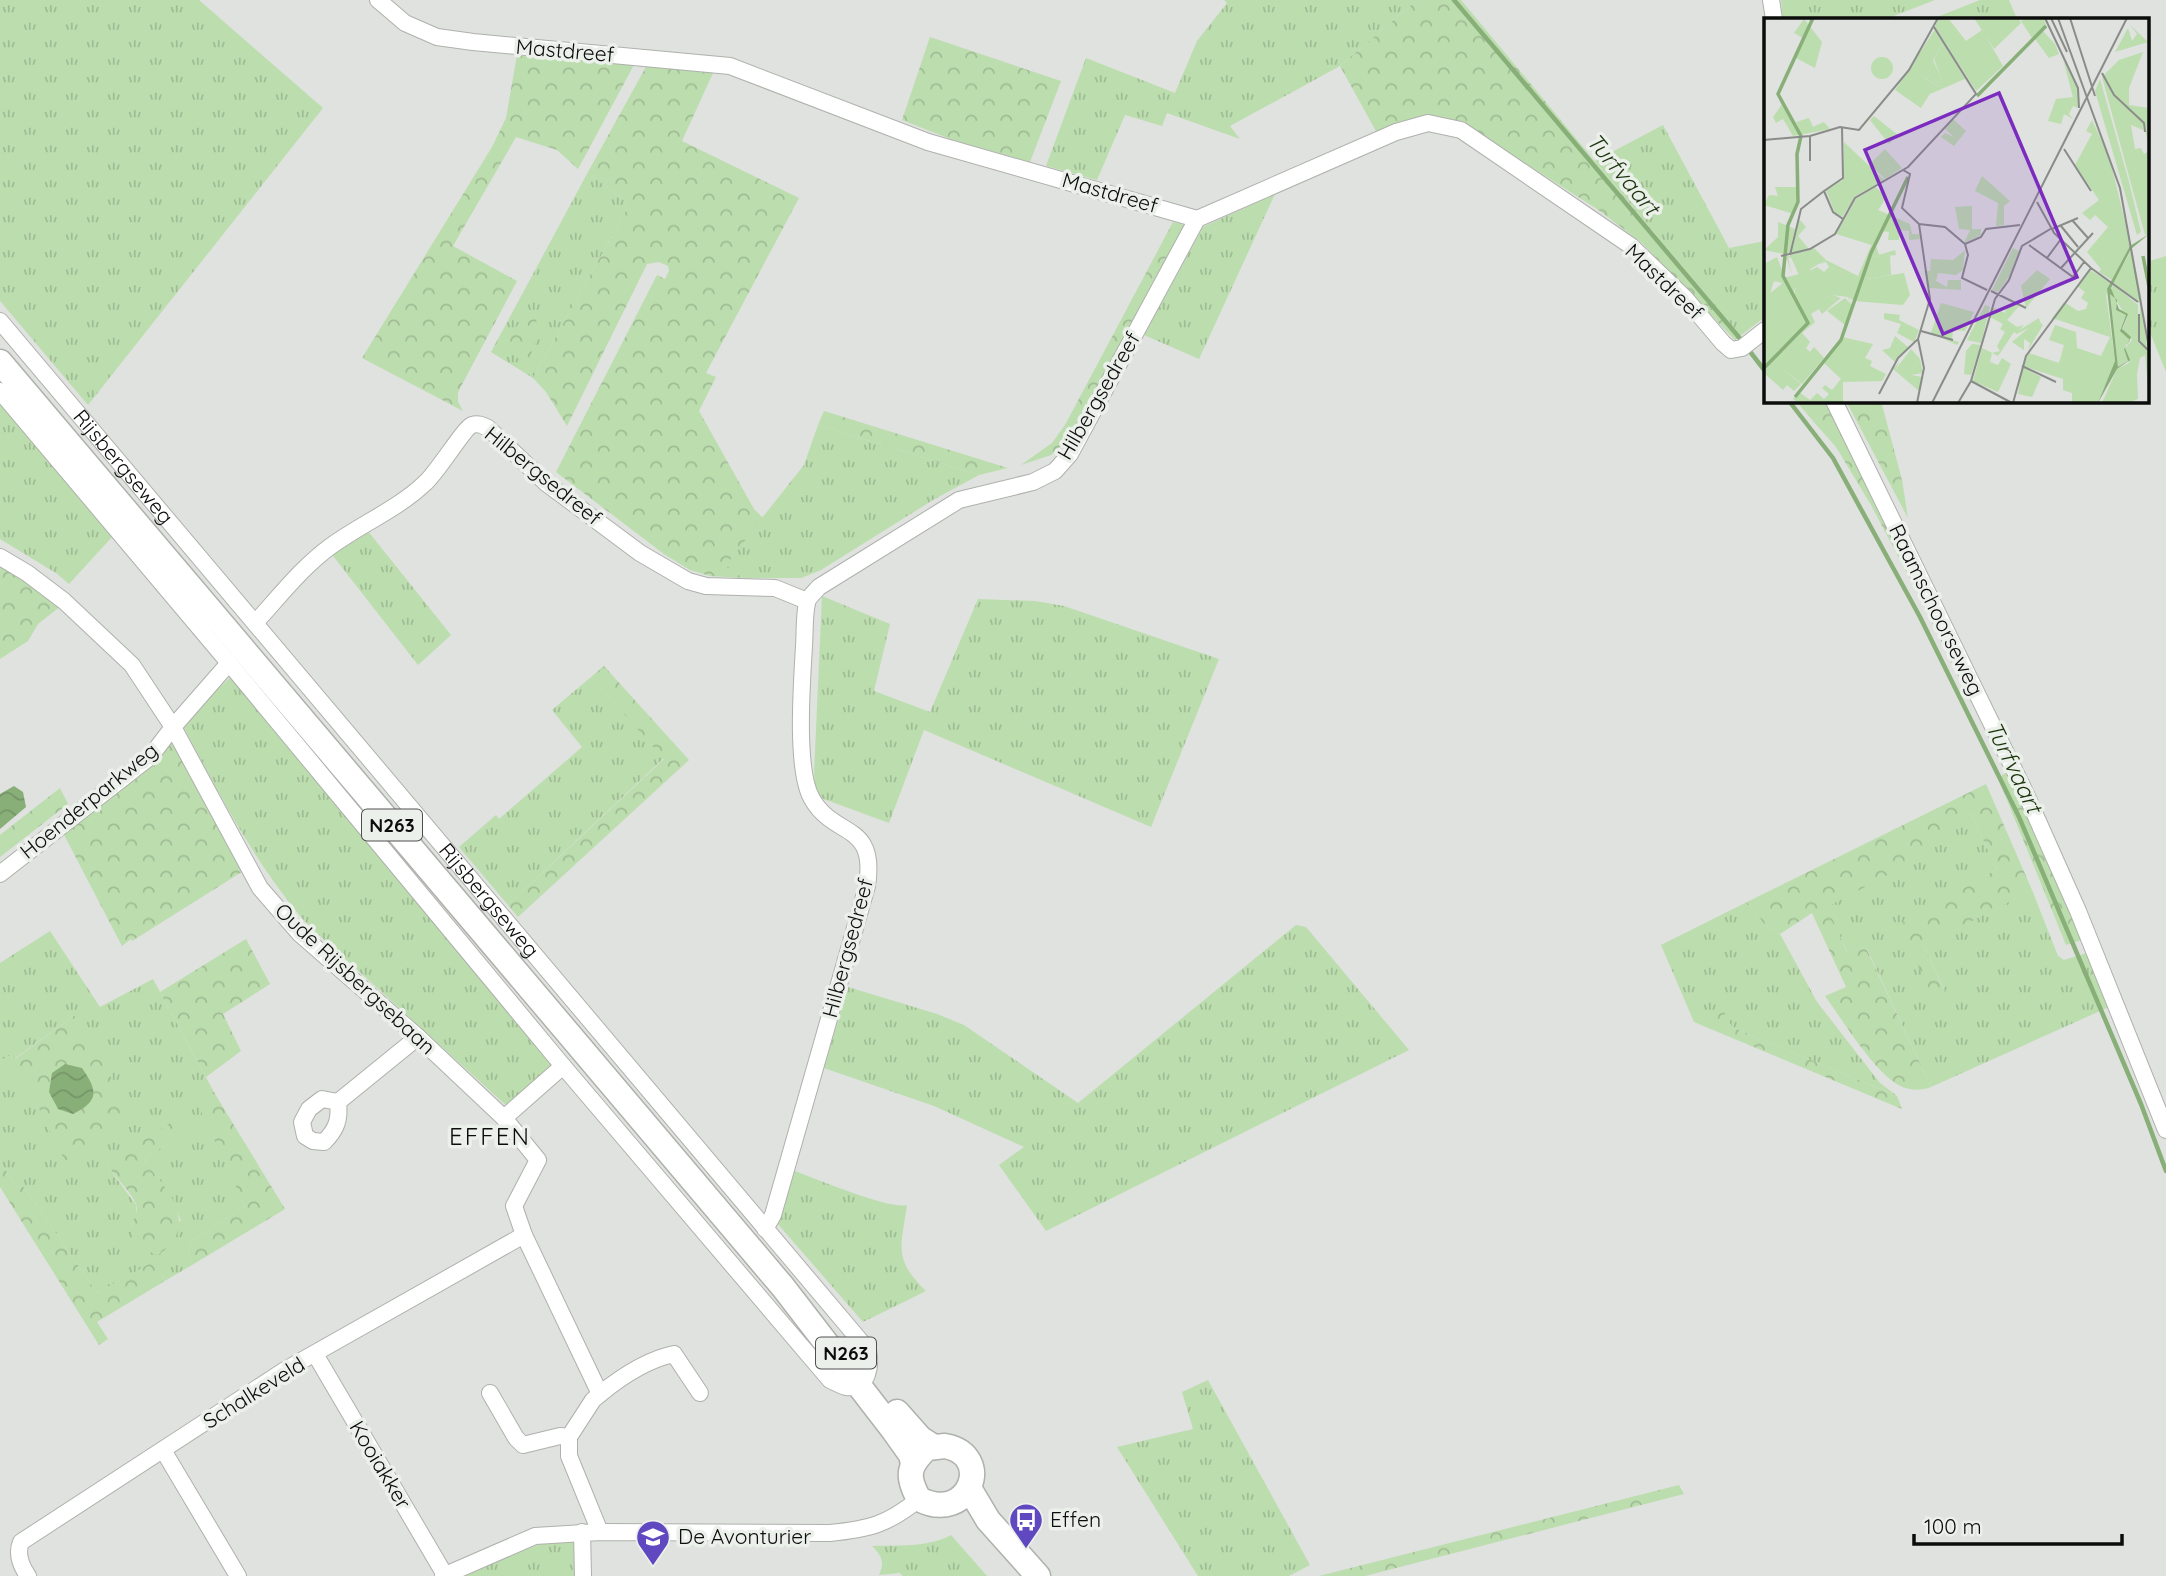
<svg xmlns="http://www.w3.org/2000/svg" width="2166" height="1576" viewBox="0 0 2166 1576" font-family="Quicksand,sans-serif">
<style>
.grass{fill:url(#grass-tufts);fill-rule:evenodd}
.forest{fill:url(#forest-crowns)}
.water{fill:url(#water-waves)}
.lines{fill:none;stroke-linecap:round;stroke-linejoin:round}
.stream{stroke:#89af79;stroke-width:4.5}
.minor-casing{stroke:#aeb1ac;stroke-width:18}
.primary-casing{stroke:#aeb1ac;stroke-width:27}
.minor{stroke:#fff;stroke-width:16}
.primary{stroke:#fff;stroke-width:24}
.labels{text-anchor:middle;stroke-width:7;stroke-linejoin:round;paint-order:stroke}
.shield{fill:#ecf0eb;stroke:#4e504e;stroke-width:2}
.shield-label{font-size:19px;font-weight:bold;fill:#0b0c0b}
.street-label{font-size:21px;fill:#0b0c0b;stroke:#ecf0eb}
.poi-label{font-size:21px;fill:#0b0c0b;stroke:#ecf0eb;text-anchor:start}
.water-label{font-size:23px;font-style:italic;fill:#1b340d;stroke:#ecf0eb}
.quarter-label{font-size:24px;letter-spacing:2px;fill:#0b0c0b;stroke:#ecf0eb}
.inset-river{fill:none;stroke:#89af79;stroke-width:3.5}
.inset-road{fill:none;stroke:#8a8c8a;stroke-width:2}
.view{fill:#7b2cbf;fill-opacity:0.15;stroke:#7b2cbf;stroke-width:3.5}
.inset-edge{fill:none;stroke:#0b0c0b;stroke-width:3.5}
</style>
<defs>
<pattern id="grass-tufts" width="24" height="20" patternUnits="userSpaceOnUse" patternTransform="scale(1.75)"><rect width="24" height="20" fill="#bcddae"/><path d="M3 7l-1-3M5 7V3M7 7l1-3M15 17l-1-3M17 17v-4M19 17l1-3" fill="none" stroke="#a0bc94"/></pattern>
<pattern id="forest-crowns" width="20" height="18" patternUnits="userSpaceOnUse" patternTransform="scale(1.75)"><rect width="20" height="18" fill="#bcddae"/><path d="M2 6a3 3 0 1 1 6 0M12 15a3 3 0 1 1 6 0" fill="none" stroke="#a0bc94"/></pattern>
<pattern id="water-waves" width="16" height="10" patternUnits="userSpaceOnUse" patternTransform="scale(1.75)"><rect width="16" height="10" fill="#89af79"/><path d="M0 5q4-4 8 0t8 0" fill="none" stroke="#759567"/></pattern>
</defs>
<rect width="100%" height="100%" fill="#dfe2de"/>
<g class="grass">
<polygon points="0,0 199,0 323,108 88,405 0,301"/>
<polygon points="1224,0 1417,0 1340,66 1230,126 1240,139 1167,113 1162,126 1125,115 1097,180 1046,166 1086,58 1175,93 1197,41 1227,3"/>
<polygon points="1781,0 1935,0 1886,19 1783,19"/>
<polygon points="1980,0 2009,0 2017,19 1932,19"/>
<polygon points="1663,125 1729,248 1765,241 1765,317 1740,336 1595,161"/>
<polygon points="588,172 625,201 627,209 533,378 491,352"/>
<polygon points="1275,194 1199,359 1144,335 1203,227"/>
<polygon points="2166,256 2166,372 2147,325 2147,262"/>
<polygon points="1796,401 1829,401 1833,409 1813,421"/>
<polygon points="0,403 112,537 69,584 56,573 0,539"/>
<polygon points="818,425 979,475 933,500 821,570 801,578 743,578 724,566 804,465"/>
<polygon points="367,530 451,635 418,665 330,552"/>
<polygon points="822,596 890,624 874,691 930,712 978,599 1035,601 1064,606 1219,659 1151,827 924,730 889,823 821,798 816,790 814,774"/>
<path d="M231,677L556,1064L509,1108L308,925C257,867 220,796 184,728L214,692Z"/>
<polygon points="591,677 664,758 508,905 459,847 496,815 499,819 582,747 552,710"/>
<polygon points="1971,814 1997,869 1900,925 1945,991 1922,941 1943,935 2032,890 2058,956 2064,960 2087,953 2109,1007 1931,1087 1867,949 1862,947 1848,953 1826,907 1857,890"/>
<polygon points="1747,902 1765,925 1780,934 1817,1002 1880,1083 1897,1096 1732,1027 1724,1013 1694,1022 1661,945"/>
<polygon points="1296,925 1306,927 1409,1050 1046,1231 999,1165 1024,1147 934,1106 824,1068 848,987 937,1014 964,1025 1078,1103"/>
<path d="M50,931L100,1007L153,979L215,1094L199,1105L245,1206L192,1241L188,1251L192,1265L163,1282L164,1275L150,1264L97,1293L24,1187L17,1188L0,1161V1078L19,1067L74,1016L14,1059L11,1055L0,1061V963ZM194,1131L147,1155L145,1163C161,1181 173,1197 181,1221L131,1227L136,1214V1205L106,1164Z"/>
<path d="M792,1170C814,1178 890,1210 907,1205C901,1247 893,1259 926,1291L863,1322L777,1223Z"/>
<polygon points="1208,1380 1310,1565 1289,1576 1198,1576 1117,1447 1193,1429 1182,1392"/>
<path d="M951,1535L987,1576H903L900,1573L879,1575C885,1562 882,1556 872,1546C898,1545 927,1548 951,1535Z"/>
<polygon points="563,1538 575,1538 575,1576 460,1576 535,1546"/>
</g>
<g class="forest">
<path d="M1417,0H1461L1740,336L1735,340L1642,243L1597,209L1467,126C1425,110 1417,119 1377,133L1340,66Z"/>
<polygon points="930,37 1061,81 1030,162 953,140 902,120"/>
<polygon points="517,55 635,63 578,169 557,150 516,137 453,246 517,281 458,392 458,402 463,411 362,358 492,147 506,118"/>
<polygon points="647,65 713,73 682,141 799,198 706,373 716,377 699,411 754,509 763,518 725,566 743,578 710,576 690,570 664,554 556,472 657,275 665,279 669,271 668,266 659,262 647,264 567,426 546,392 533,378 627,209 625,201 588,172"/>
<polygon points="1173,222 1185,225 1075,433 1051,455 1021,465 1052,443 1065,425"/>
<path d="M531,317L536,319L538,332L530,358L522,361C501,349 510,332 524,318Z"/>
<polygon points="1846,401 1881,401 1902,480 1908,518"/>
<polygon points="1833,409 2016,753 2094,936 2066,945 1998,778 2009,771 2003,756 1871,505 1836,447 1813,421"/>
<polygon points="824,411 1008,468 979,475 818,425"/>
<polygon points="0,555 66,602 38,624 28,641 0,659"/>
<polygon points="604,666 689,760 518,917 508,905 664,759 591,677"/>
<polygon points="173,739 248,868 132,941 131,939 122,946 61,829"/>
<path d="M1986,784L2032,890L1943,936L1922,941L1945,992L1942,996L1933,998L1899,925L1997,869L1971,814L1895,871L1827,907L1847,952L1862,947L1866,948L1931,1087C1919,1092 1904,1090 1894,1082C1869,1064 1844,1022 1825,996L1846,987L1812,913L1780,934L1765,925L1747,902Z"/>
<polygon points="60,788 68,804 0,857 0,835"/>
<polygon points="246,939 270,984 223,1014 241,1051 206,1077 160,992"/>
<polygon points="1724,1012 1732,1027 1897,1096 1902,1109 1694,1022"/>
<polygon points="74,1016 83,1019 132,1121 65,1161 19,1068 0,1078 0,1061 12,1054 15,1059"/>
<polygon points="215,1094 285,1209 192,1265 188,1251 192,1241 245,1206 198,1105"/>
<path d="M184,1114L195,1131L147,1155L145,1162C162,1184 191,1211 174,1240C171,1246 163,1251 158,1255C145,1251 128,1241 132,1225C133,1218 139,1212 136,1204C131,1192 114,1175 106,1164Z"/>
<polygon points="0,1161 17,1188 24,1187 97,1293 149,1264 158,1264 164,1275 163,1282 97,1322 108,1339 99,1345 0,1187"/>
<polygon points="1679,1485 1684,1494 1365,1576 1319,1576"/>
</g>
<g class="water">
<polygon points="14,786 23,792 26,807 0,829 0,794"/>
<path d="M65,1064L82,1068C98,1091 99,1101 73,1114L58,1109L49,1092L52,1073Z"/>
</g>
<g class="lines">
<g class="stream">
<polyline points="1454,0 1743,342"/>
<polyline points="1748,349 1765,371"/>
<polyline points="1789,401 1833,458 1920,617 2019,817 2141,1104 2166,1171"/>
</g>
<g class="minor-casing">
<g id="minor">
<polyline points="378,0 405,23 437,37 473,42 730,66 928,142 1197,219 1396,132 1428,123 1461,130 1631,246 1685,298 1723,343 1731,350 1742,348 1765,330"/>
<polyline points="1771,0 1774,19"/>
<path id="s1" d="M0,321L868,1350C871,1365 869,1390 846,1387C841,1386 835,1382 830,1380L563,1066L229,663L0,391"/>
<polyline points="1834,401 2025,792 2078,911 2166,1130"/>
<polyline points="0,557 27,573 64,601 132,665 173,727 260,888 300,934 418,1037 504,1118 538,1160 514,1206 524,1235 600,1394 593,1400 569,1437 569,1456 600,1532"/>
<path d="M255,623C279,597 302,567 331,546C361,524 398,509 425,483C437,473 464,428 472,425C478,423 482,425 488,428L546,483L640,553L688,581L706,586L775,588L807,601"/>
<polyline points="0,874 150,757 173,727 229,663"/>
<path d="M338,1102C340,1119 337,1129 324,1142L313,1141L305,1136L302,1122L309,1109L322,1099L338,1102L418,1037"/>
<polyline points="504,1118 563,1066"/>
<path d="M765,1229L773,1215L867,886C877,821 835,839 812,799C795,770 802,682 804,646C805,632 804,617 807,603C808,597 815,592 819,587L959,500L1033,482L1055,471L1070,454L1197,219"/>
<polyline points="315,1354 445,1575"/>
<polyline points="490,1393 516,1438 523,1445 560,1436 569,1437"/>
<path d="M600,1394C621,1377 649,1359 674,1354L700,1393"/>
<polyline points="163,1450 238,1576"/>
<polyline points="582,1532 583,1576"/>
<path d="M28,1576C21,1566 16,1554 21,1542L285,1370L524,1235"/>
<path d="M443,1576L535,1536L600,1532L830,1533C869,1529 887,1525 919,1499"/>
</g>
</g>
<g class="primary-casing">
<g id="primary">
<polyline points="0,362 783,1287 894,1431 911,1455 913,1464"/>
<polyline points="897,1412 920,1438 934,1447"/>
<path d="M945,1446C995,1455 969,1525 919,1499C906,1476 908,1466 927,1448Z"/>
<polyline points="969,1488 988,1520 1038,1576"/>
</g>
</g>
<use href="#minor" class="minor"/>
<use href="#primary" class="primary"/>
</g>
<defs>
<g id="bus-pin" transform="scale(1.75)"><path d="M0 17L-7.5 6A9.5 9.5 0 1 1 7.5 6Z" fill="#5f48c0" stroke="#ecf0eb"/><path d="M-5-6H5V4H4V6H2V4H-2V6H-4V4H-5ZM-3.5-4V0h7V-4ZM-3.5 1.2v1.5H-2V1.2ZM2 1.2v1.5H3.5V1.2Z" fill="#fff"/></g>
<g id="school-pin" transform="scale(1.75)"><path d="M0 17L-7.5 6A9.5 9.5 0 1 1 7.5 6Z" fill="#5f48c0" stroke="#ecf0eb"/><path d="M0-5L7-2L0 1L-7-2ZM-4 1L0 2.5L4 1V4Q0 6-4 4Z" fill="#fff"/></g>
</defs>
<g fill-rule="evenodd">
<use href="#bus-pin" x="1026" y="1520"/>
<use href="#school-pin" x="653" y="1537"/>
</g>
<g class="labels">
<g class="shield">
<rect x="362" y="809.5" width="60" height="31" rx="5"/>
<rect x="816" y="1337.5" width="60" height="31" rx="5"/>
</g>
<g class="shield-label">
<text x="392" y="832">N263</text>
<text x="846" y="1360">N263</text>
</g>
<g class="street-label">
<text transform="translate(565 51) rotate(5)" y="7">Mastdreef</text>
<text transform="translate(1110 193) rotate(16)" y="7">Mastdreef</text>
<text transform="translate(1664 282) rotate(44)" y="7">Mastdreef</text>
<text transform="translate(1099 396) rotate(-60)" y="7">Hilbergsedreef</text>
<text dy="7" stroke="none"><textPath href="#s1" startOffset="191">Rijsbergseweg</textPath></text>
<text transform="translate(543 476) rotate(39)" y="7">Hilbergsedreef</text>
<text transform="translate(1936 610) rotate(64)" y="7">Raamschoorseweg</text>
<text transform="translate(89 801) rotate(-39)" y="7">Hoenderparkweg</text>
<text dy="7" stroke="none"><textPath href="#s1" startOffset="758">Rijsbergseweg</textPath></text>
<text transform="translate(848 948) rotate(-75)" y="7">Hilbergsedreef</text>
<text transform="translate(355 979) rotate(43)" y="7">Oude Rijsbergsebaan</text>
<text transform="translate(254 1393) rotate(-32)" y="7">Schalkeveld</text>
<text transform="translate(380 1465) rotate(59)" y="7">Kooiakker</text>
</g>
<g class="poi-label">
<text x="1050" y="1527">Effen</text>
<text x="678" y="1544">De Avonturier</text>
</g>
<g class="water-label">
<text transform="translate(1623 174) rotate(50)" y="8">Turfvaart</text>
<text transform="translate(2014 767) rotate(64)" y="8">Turfvaart</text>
</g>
<g class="quarter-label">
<text x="490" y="1145">EFFEN</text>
</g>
</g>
<g transform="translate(1764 18)">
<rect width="385" height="385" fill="#dfe2de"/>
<path d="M175,0H184L202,23L218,12L239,48L212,73L171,9ZM210,0H254L257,5L230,31ZM262,0H279L283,9L268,20L257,3ZM40,1L58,24L51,50L30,39L39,20L30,15ZM366,7L384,24L351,34L364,10L368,23L373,16ZM171,12L179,24L169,42L177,60L172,65L166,56L163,60L154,56L177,70L165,76L157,90L131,72ZM279,13L291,26L295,36L285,40L271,21ZM379,34L365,70V87L385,90V127L379,104V112L367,107L371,131L377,130L380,136L385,133V216L381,217L338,59L355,42ZM107 50a11 11 0 1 1 22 0a11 11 0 1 1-22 0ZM299,41L314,70V90L309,88L305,96L309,101L300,96L297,106L284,103L292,81L309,79ZM336,61L365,164L377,214L373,217L331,73ZM18,86L37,115L32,104L45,100L49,109L60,104L66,111L29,118L19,101L12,105L9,99ZM110,98L134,117L125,126L106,102ZM189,101L202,113L190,128L177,119L181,115L190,119L181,111ZM328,102L345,138L367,228L348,262L335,254L337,251L323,234L344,209L331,197L326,202L318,195L335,182L311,147L328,116L322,113ZM80,124L120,162L92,178L78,199L71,195L62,172L79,162ZM121,131L138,150L121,161L106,146ZM218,158L246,183L240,188V207L232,208L234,185L211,173ZM35,169L30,196L0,187L5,177L14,178L11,169ZM112,169L122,180L114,192L146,206L148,216H155L156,221L145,222V213L135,212V222H124L125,214L117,213L108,227L72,216L92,181ZM208,188V211H217V217L200,225L206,212L195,211L191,189ZM14,204L31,211L25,237L0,232L14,219ZM50,230L62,242L44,252L38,235ZM249,230L255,233L245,259L234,274L228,272ZM368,231L377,278L383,330L376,322V285L349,265ZM126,237L127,257L102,261L108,239ZM53,249L60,254L65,249L89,258L70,277L47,252ZM273,252L286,261L262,290L257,268ZM326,252L346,264L342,277L351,343L334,385H308V375L299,372V361L259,348L265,335L295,345L300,327L285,322L291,307L312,314L313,330L337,338L346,319L288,300L300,284L314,293L322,291L324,285L317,280L321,274L313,268ZM20,264L29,282L33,265L42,271L49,266L55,270L53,287L64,278L72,284L58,296L55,291L47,296L51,304L38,315L46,324L42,330L46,334L50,329L60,340L38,366L16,349L37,366L30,373L23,367L19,372L0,355V290L5,276ZM349,266L374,287V322L384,332L385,379L381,337L376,340L373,356L374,381L364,385H338L353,351L365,345L361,330L368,322L358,313L363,300L347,274ZM81,280L88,287L81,307L63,293ZM177,285L210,294L201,313L189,312L188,322L195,324L193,327L167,315ZM221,287L226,289L217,325L203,322ZM120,295L136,297L135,302L155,312L150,324L133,315L137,306L120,301ZM274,302L279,307L264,332L266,325L260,321V332L248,324ZM131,318L145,330L131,344L118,332L126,330ZM78,319L109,326L101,340L108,343L106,348L122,356L118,363L79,364V384L98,385H34L29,381L35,374L46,382L53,375L60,381L65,376L58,370L61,367L68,372L77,361L59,344ZM208,326L217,327L207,357L200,356L202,333ZM218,330L228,335L226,344L234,347L238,340L247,346L234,374L209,363ZM147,331L156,341L147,353L141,349L147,354L143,361L132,351Z" fill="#bcddae"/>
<path d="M171,11L163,29L153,44L159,49L156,56L163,60L166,56L172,65L177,60L170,41L179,24L201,61L166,76L158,88L165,76L176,69L154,56L158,49L153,46L141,59ZM110,221L115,237L131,232L132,237L108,239L103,261L140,255L146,277L139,287L90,283L85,279L88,287L84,279L68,277L77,280L72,284L64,278L53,287L48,276L55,270L49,266L43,271L32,266L28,282L20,265L9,263L0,290V275L7,262L35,257L27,239L24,240L28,256L22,239L37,235L47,256L67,277L47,252L70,277L88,258L65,249L62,244L55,246L62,242L94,258ZM201,232L199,252L192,257L174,255L172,263L183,269L184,262H197V272L165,270L160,253H166L167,241L189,242ZM346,274L353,282L352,292L362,297L356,311L366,322L360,330L364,343L354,349ZM251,287H256L243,302L253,309L260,307L254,313L275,300L276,304L253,316L250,314L234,338L228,335L236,333L233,328L241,314L236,311L239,306L226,299L228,289L241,295L242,288ZM156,341L159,355L147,357L158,359L155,373L129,351L135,344L132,351L143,360L146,354L141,349L148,352ZM258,349L277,359L268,379L254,376Z" fill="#bcddae"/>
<path d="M35,201L42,209L34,218L45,231L38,235L43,248L67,273L54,286L47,276L55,269L49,265L42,271L39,267L30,271L29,282L21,265L10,263L1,291L0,246L13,239L21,260L35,256L26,237Z" fill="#bcddae"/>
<path d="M385,216L367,231L347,270L355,291L364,296L358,311L367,319L361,330L366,342L353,351L334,385L351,343L343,271L366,228ZM346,276L353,282L352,292L362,297L356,313L366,322L360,331L364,343L354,349Z" fill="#89af79" fill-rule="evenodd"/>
<path class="inset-river" d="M213,78L282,8M379,238L385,269M0,350L44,305L19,258L24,207L34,184L33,136L37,118L14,76L49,0M31,379L77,322L107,235L144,159"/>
<path class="inset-road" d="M281,0L314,70L315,90M287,0L303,34M294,0L356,170L385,330M306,0L331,78M338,55L350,77L380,105L381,114M78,109L79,160L60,173L69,194L79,201M0,122L46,118L76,109L95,112L145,52L174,0M300,131L327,173M46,143V118M273,184L290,215L327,250L374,284M308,202L324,220M155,206L181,209L201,226L217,219L222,211L256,207M297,208L314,229M288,211L314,200M201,226L204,237L198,260L223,272M265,227L309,259L320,244M26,237L37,191L60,173M17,238L46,231L71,216L91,180L144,149L212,76L170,9M283,240L297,221M297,250L329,215M227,273L262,290M375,296V323L384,332M157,313L189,322M258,348L292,364M207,363L248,385M115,376L134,340L154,321L166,281L155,206L138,190L146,156L139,152M153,385L160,350L154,321M168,385L363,0M194,385L207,363L231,281L245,262L258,228L288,210M249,385L262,338L327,250"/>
<path class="view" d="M235,75L313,259L179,316L101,132Z"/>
<rect width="385" height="385" class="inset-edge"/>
</g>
<path d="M1914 1534v10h208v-10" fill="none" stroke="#0b0c0b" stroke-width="3.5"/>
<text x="1924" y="1534" font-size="21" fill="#0b0c0b" stroke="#ecf0eb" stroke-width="5" paint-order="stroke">100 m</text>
</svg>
